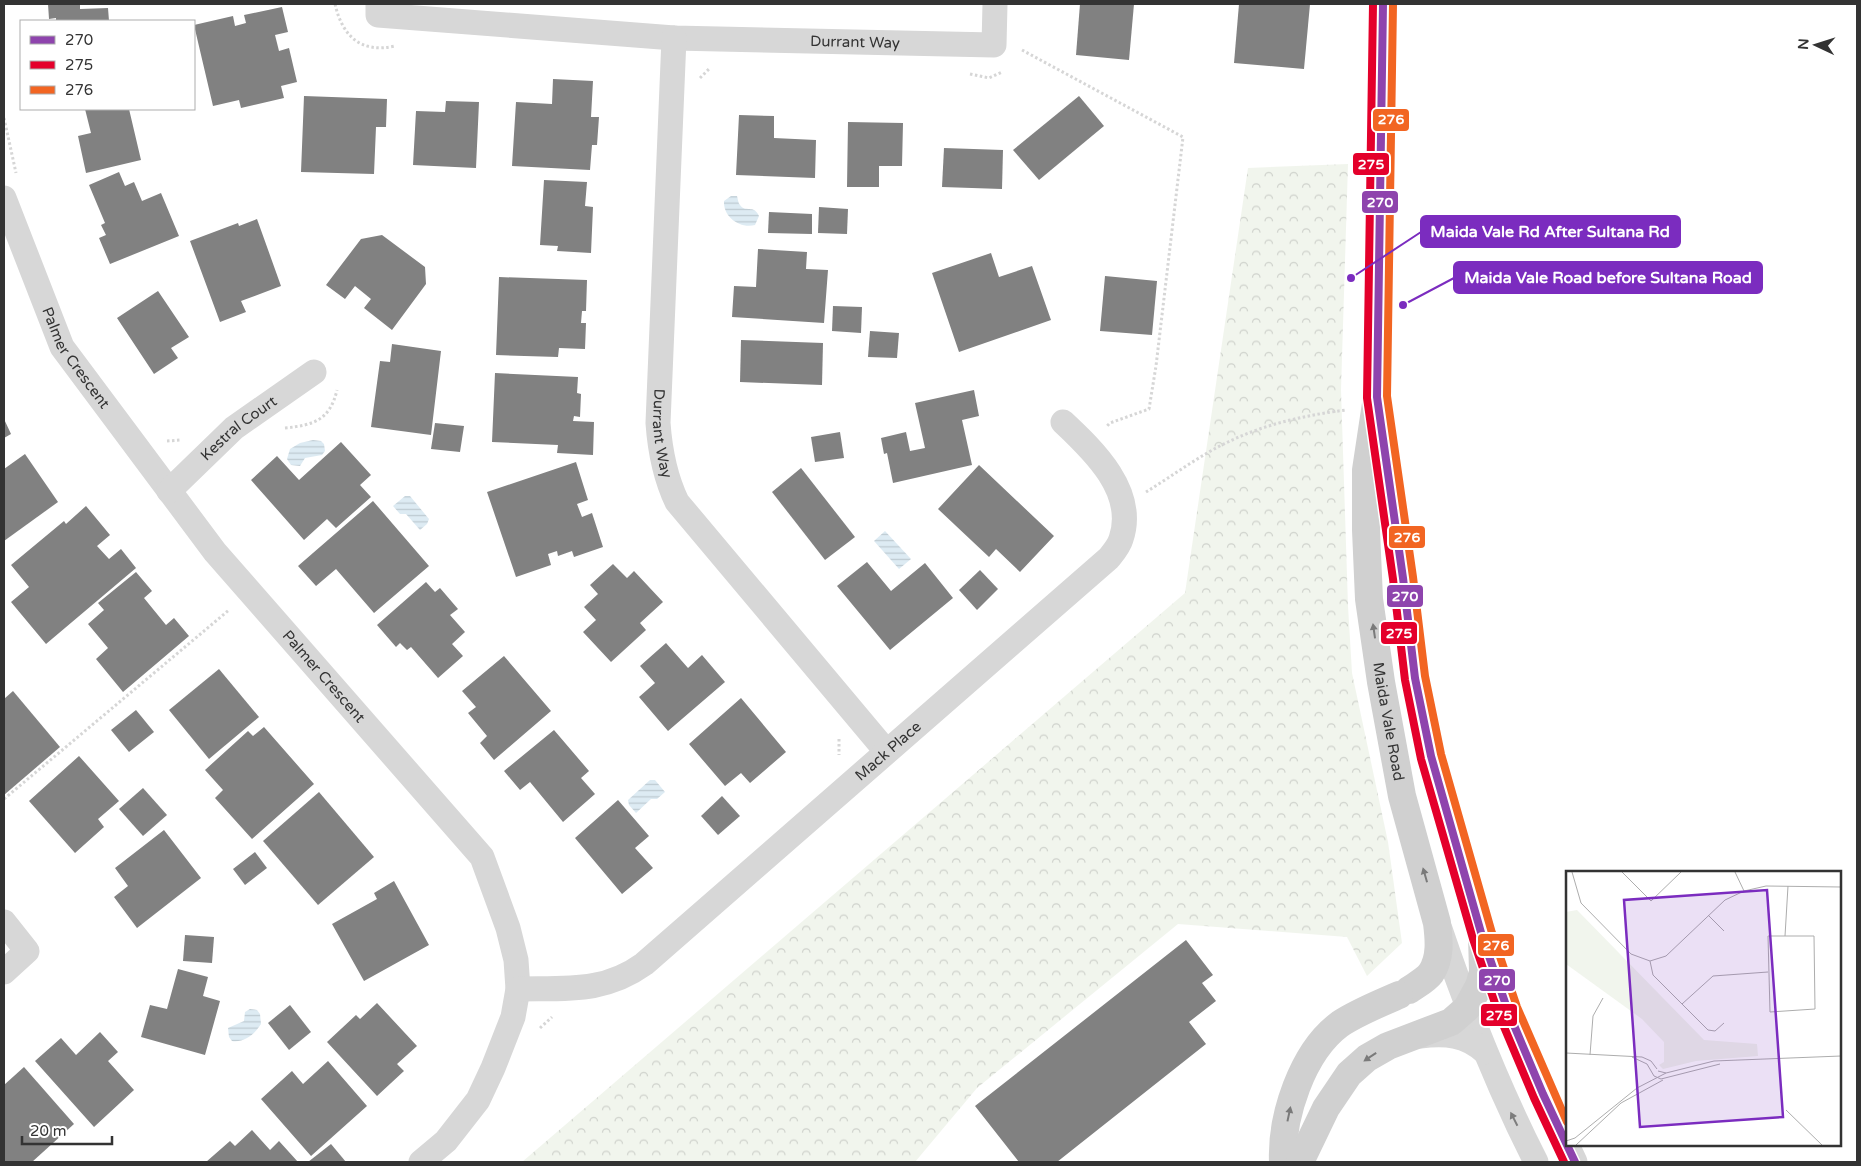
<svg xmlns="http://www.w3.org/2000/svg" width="1861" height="1166" viewBox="0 0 1861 1166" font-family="'Varela Round',sans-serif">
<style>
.forest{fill:url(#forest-crowns)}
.water{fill:url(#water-rules)}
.building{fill:#818181}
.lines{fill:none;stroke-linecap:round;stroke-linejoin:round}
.path{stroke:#d6d6d6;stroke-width:3;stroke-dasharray:2.5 2.5;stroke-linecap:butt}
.street{stroke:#d7d7d7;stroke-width:25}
.secondary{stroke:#d0d0d0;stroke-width:28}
.bus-1-casing{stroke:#fff;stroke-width:11}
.bus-2-casing{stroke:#fff;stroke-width:11}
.bus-3-casing{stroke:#fff;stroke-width:11}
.bus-1{stroke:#8e44ad;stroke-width:8}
.bus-2{stroke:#e4002b;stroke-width:8}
.bus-3{stroke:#f26522;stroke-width:8}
.oneway{fill:#7a7a7a}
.oneway2{fill:#7d7d7d}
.labels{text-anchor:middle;stroke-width:5;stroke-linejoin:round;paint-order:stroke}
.street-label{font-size:15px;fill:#333;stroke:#fff}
.inset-road{fill:none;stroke:#adadad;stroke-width:1}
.view{fill:#7b2cbf;fill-opacity:0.15;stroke:#7b2cbf;stroke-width:2.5}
.inset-edge{fill:none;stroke:#333;stroke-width:2.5}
.leader{fill:none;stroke:#7b2cbf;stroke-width:2}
.callout-dot{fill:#7b2cbf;stroke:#fff;stroke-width:2}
.callout{fill:#7b2cbf;stroke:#7b2cbf;stroke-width:2}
.callout-label{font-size:16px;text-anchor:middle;font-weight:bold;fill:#fff}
.line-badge{stroke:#fff;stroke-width:2}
.badge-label{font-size:14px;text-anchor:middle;font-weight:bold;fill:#fff}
</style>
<defs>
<pattern id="forest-crowns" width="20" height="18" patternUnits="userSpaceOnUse" patternTransform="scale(1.25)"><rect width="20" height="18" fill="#f1f5ed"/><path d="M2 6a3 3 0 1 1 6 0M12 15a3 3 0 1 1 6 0" fill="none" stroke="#cfd2cc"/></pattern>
<pattern id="water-rules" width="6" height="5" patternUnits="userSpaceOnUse" patternTransform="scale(1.25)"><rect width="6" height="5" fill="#ddebf3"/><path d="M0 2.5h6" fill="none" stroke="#becad1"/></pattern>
</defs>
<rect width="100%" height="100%" fill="#fff"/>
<polygon class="forest" points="1348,164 1341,390 1348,606 1352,673 1388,842 1402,943 1367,976 1347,937 1178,924 977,1088 915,1162 522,1162 1185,593 1248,168"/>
<g class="water">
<path d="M731,196H737C738,199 738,203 740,205C745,213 754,204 759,216L755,225C740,229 723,217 724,201Z"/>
<polygon points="313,440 321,441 324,444 325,451 322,455 305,458 300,466 291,465 287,459 290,449 300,443"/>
<polygon points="405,496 410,496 429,519 427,524 420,530 406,514 400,514 393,506"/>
<polygon points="885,531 911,559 899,569 874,541"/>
<polygon points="650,780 655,780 665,792 657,799 651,799 636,813 629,805 628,800"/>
<path d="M250,1009L257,1010L260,1014L261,1024C255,1034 244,1043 232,1041L229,1037L228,1028L244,1021L245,1012Z"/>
</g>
<g class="building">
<polygon points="48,4 80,4 80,9 108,8 109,21 56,21 56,18 49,19"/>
<polygon points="1080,4 1134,4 1129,60 1076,55"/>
<polygon points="1239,4 1310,4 1304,69 1234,63"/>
<polygon points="282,7 288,32 275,35 279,51 289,48 297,82 281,86 284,98 241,108 239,100 213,106 194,25 233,16 235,26 246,23 244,15"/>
<polygon points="553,79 593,81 591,117 599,117 597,145 592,145 590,170 512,166 516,102 552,104"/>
<polygon points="304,96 387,99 386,127 376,127 374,174 301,172"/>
<polygon points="1079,96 1104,126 1039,180 1013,150"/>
<polygon points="446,101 479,102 476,168 413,165 416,111 445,112"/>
<polygon points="85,109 129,109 141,160 86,173 78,136 91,133"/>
<polygon points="739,115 774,116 774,138 816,140 815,178 736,175"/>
<polygon points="848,122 903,123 902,166 879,166 879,187 847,187"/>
<polygon points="944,148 1003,150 1002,189 942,187"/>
<polygon points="119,172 125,186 134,182 142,201 161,193 179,236 110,264 99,238 106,235 101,225 105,223 89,185"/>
<polygon points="544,180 587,182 585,206 593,207 591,253 557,251 558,246 540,245"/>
<polygon points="819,207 848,209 847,234 818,233"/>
<polygon points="769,212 812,214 812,234 768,233"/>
<polygon points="257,219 281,286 241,301 246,312 220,322 190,241 238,223 239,226"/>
<polygon points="382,235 425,267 426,284 392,330 364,308 371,299 355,286 345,299 326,285 361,239"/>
<polygon points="758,249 807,252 806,269 828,270 824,323 732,317 734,286 756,287"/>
<polygon points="991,253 999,277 1032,266 1051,320 959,352 932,273"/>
<polygon points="1105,276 1157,281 1152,335 1100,331"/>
<polygon points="499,277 587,280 586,311 582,311 581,323 586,323 585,349 559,348 558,357 496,355"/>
<polygon points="158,291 189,337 171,348 178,358 154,374 117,318"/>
<polygon points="833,306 862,307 861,333 832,331"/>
<polygon points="870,331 899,333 897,358 868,357"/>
<polygon points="741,340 823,343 822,385 740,382"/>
<polygon points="392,344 441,351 431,435 371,427 380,361 390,362"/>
<polygon points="495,373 578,377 577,393 581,394 580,417 574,416 573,421 594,422 593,455 557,453 558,445 492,442"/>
<polygon points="974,390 979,416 962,420 972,465 893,483 887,453 884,454 881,438 906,432 910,451 925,448 915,403"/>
<polygon points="4,419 11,434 4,438"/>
<polygon points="435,423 464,426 460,452 431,449"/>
<polygon points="840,432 844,458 815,462 811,437"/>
<polygon points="341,442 371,475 360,485 371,497 336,528 327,519 304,540 251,480 277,456 299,480"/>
<polygon points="25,454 58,502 4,541 4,469"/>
<polygon points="576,462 588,500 577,504 582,517 592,513 603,547 574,557 572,551 558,556 557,551 548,554 551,565 516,577 487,492"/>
<polygon points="979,465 1054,536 1020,572 996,549 989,557 938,509"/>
<polygon points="801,468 855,537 825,560 772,492"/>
<polygon points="373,501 429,566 374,613 336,569 316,586 298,566"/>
<polygon points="86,506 110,535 97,546 109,559 121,549 136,568 46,644 11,602 29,587 11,565 64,521 66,524"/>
<polygon points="867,562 891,591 925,563 953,598 890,650 837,586"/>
<polygon points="613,564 627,578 634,571 663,602 640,623 646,630 611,662 583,632 596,620 584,607 598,594 590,585"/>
<polygon points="980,570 998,589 977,610 959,590"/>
<polygon points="136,572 152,591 144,598 166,625 174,618 189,636 123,692 96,659 108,648 88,624 104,610 98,603"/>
<polygon points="426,582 435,592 440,588 458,609 450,615 465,632 452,644 463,656 438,678 411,647 407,650 400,643 396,647 377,625"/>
<polygon points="666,643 688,668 702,655 725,682 668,731 639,697 655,683 640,666"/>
<polygon points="504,656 551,711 494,760 480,743 487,736 468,713 476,707 462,691"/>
<polygon points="219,669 259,717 209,759 169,710"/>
<polygon points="13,691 60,747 4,795 4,699"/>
<polygon points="741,698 786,752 750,783 741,773 725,786 689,744"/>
<polygon points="136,710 154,732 129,752 111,730"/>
<polygon points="264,727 314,784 252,839 215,798 223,790 205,770 248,731 253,736"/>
<polygon points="554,730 589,771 581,778 595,794 563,822 530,782 520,790 504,771"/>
<polygon points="79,756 119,801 98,819 104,827 75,853 29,801"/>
<polygon points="143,788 167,815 143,836 119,809"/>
<polygon points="319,792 374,857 318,905 263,841"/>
<polygon points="722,796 740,816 718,835 701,816"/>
<polygon points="618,800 649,836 635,848 653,868 622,894 575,838"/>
<polygon points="164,830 201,878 137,928 114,897 128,886 115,868"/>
<polygon points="255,852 267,868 245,885 233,869"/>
<polygon points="394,881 429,945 364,981 332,924 377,899 374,893"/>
<polygon points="185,935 214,937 212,963 183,961"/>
<polygon points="1186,940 1213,975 1202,983 1216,1001 1189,1022 1206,1044 1057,1162 1019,1162 975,1106"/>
<polygon points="178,969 208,977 203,996 220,1001 205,1055 141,1037 150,1005 167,1009"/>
<polygon points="377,1003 417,1046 397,1064 404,1071 377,1096 327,1042 356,1015 360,1019"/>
<polygon points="290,1005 311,1032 289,1050 268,1023"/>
<polygon points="100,1032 118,1052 108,1061 134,1090 94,1127 35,1061 61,1038 76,1055"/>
<polygon points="328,1061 367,1106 311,1156 261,1099 292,1071 303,1084"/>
<polygon points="24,1067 74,1124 32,1162 4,1162 4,1085"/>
<polygon points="252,1130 270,1150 279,1141 298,1162 206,1162 230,1141 235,1146"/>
<polygon points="331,1144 346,1162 308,1162"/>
</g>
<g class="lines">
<g class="path">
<path d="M335,4C342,35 360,54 395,46"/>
<polyline points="1022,50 1183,137 1156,366 1149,409 1110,423 1107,426"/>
<polyline points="970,74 989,78 1002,72"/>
<polyline points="700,78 710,68"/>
<polyline points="4,118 16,173"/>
<path d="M285,428C314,425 330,420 337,390"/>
<polyline points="167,441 181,440"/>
<path d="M1146,492C1172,476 1202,454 1228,442C1265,424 1306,415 1346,410"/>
<polyline points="839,739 839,755"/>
<polyline points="4,799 229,610"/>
<polyline points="540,1028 552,1017"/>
</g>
<g class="street">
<path id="s1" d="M378,4V15L674,38L994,45L995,4"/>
<path id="s2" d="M674,38L658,423C660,451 665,477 677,502L886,751"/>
<path id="s3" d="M4,198L62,347L215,552L482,857L508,928L516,960L518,989L513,1017L493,1068L478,1100L446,1141L421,1162"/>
<path id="s4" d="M169,491L234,428L314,372"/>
<polyline points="4,922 27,951 4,972"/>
<path d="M1440,929C1467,1009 1498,1087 1536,1162"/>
<path d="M1485,945C1511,1020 1541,1091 1575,1162"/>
<path id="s5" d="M518,989C566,988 604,993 644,964L1109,558C1113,553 1119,546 1121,539C1137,492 1094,451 1063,422"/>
<path d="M1420,1036C1445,1033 1466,1034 1485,1052"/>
</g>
<g class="secondary">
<path id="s6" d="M1383,4L1377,397L1366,470V530L1369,599L1381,682L1402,796L1437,923C1439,939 1441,958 1431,973C1426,980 1416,985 1409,990"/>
<path d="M1283,1162C1281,1117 1302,1052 1340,1024C1358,1012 1379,1004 1399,995"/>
<polyline points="1300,1162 1326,1108 1349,1074 1367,1058 1388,1046 1451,1022 1467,1008 1479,986 1483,972 1482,936 1431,756 1415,678 1403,578 1381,431"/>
</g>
<g class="bus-1-casing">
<polyline id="bus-1" points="1383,4 1377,397 1403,578 1415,678 1431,756 1482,936 1508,1011 1543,1094 1575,1162"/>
</g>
<g class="bus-2-casing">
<polyline id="bus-2" points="1373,4 1367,398 1393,579 1405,680 1421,759 1473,939 1499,1015 1534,1098 1564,1162"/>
</g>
<g class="bus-3-casing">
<polyline id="bus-3" points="1393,4 1387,396 1413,577 1425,676 1441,754 1492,933 1517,1007 1567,1122"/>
</g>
<use href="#bus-1" class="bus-1"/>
<use href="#bus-2" class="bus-2"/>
<use href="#bus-3" class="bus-3"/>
</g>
<defs><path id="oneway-solid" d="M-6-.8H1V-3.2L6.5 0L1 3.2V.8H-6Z" transform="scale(1.25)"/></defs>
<g class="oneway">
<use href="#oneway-solid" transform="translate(1374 631) rotate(-98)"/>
<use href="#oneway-solid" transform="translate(1425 875) rotate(-106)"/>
<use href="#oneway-solid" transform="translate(1370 1057) rotate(146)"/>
<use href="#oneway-solid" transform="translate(1289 1114) rotate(-78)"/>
</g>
<use class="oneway2" href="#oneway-solid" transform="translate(1514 1119) rotate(-117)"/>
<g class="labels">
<g class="street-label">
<text dy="5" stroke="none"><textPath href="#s1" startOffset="489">Durrant Way</textPath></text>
<text dy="5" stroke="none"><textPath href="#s3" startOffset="176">Palmer Crescent</textPath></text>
<text dy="5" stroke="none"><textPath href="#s4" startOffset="94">Kestral Court</textPath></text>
<text dy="5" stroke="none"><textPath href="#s2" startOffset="396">Durrant Way</textPath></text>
<text dy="5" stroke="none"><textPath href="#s3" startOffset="581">Palmer Crescent</textPath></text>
<text dy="5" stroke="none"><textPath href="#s6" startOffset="720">Maida Vale Road</textPath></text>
<text dy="5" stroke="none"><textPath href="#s5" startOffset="455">Mack Place</textPath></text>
</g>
</g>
<g transform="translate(1566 871)">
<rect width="275" height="275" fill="#fff"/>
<path d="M11,39L138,169L191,173L192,185L130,190L97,198L93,194L98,191V171L76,148L0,93V41Z" fill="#f1f5ed"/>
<path class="inset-road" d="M6,1L15,32L65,83L84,90L100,85L159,29L178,20L200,15L275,16M56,1L85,30L115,1M169,1L178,20M142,44L158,60M202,65H248L249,138L204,141ZM219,65L222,15M84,90L87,104L142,159L149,160L158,152M116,133L147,105L202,101M0,182L76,186L85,190L91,198M24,184L27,145L37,127M66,186L81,193L88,205L95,208L154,193M92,200L100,202L148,190L275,185M220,239L256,274M0,270L9,267L71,217L100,202M10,274L55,232L97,209"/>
<path class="view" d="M201,19L217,246L74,256L58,29Z"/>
<rect width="275" height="275" class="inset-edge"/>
</g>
<path class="leader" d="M1351 278L1421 232M1403 305L1454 278"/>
<g class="callout-dot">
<circle cx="1351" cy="278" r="5"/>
<circle cx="1403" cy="305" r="5"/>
</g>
<g class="callout">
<rect x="1421" y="216" width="259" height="31" rx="5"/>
<rect x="1454" y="262" width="308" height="31" rx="5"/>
</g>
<g class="callout-label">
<text x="1550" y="237">Maida Vale Rd After Sultana Rd</text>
<text x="1608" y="283">Maida Vale Road before Sultana Road</text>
</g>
<g class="line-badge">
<rect x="1372" y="108" width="38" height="24" rx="5" fill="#f26522"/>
<rect x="1352" y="152" width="38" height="24" rx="5" fill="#e4002b"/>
<rect x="1361" y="190" width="38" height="24" rx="5" fill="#8e44ad"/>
<rect x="1388" y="525" width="38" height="24" rx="5" fill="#f26522"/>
<rect x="1386" y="584" width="38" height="24" rx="5" fill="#8e44ad"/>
<rect x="1380" y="621" width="38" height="24" rx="5" fill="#e4002b"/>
<rect x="1477" y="933" width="38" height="24" rx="5" fill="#f26522"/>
<rect x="1478" y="968" width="38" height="24" rx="5" fill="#8e44ad"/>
<rect x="1480" y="1003" width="38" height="24" rx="5" fill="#e4002b"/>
</g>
<g class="badge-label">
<text x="1391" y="124">276</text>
<text x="1371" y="169">275</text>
<text x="1380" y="207">270</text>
<text x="1407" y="542">276</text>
<text x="1405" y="601">270</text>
<text x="1399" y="638">275</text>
<text x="1496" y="950">276</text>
<text x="1497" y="985">270</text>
<text x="1499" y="1020">275</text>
</g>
<rect width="1861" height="1166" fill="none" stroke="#333333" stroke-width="10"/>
<rect x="20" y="20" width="175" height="90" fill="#ffffff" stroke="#adadad"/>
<rect x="30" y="36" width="25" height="8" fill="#8e44ad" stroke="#adadad"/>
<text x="65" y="45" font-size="15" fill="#333333">270</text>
<rect x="30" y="61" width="25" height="8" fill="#e4002b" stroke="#adadad"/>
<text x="65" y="70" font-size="15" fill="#333333">275</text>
<rect x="30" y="86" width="25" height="8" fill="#f26522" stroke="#adadad"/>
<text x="65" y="95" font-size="15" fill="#333333">276</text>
<g transform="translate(1816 45) rotate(274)" stroke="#ffffff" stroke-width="4" paint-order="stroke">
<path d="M0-4L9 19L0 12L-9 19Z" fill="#333333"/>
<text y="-8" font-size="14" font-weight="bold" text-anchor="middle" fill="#333333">N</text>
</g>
<path d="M22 1136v8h90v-8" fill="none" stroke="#333333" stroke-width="2.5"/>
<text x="30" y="1136" font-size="15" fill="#333333" stroke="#ffffff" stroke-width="4" paint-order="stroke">20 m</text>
</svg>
